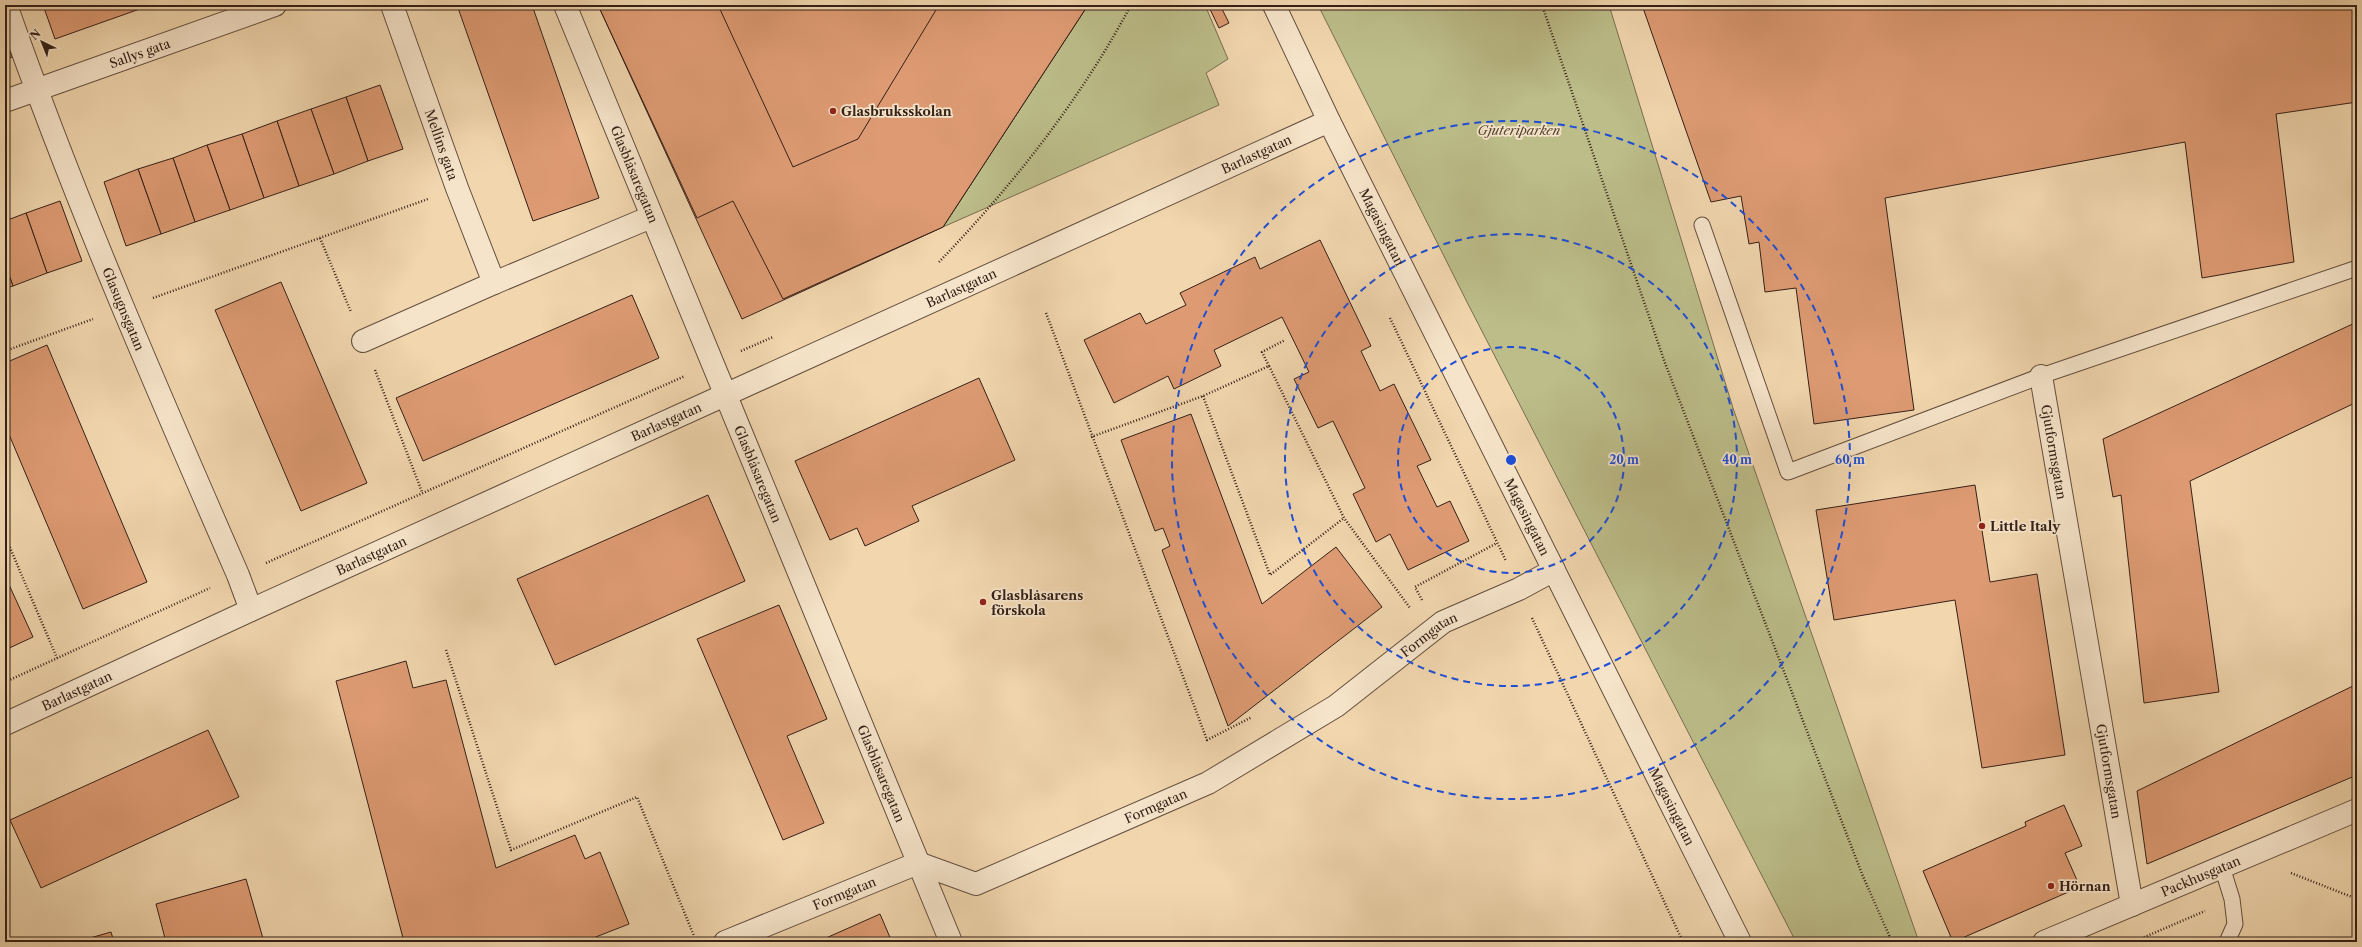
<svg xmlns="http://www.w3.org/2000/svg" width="2362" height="947" viewBox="0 0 2362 947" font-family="'Libre Caslon Text',serif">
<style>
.green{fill:#bcbd89;stroke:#786e50}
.building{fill:#de9b73;stroke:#342017}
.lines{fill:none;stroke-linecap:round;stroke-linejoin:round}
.service-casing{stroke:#634e3d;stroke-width:17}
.minor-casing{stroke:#634e3d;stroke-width:24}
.path{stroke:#342017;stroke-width:2.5;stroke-dasharray:1 2;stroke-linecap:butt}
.service{stroke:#f6e4ca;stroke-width:15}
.minor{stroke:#f6e4ca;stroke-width:22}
.ring{fill:none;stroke:#1d4ed8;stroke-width:2;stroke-dasharray:7 5}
.poi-dot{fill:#8f2418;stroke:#f6e4ca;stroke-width:1.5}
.labels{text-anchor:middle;stroke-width:3.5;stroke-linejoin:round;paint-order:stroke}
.street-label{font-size:13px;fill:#342017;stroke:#f6e4ca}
.poi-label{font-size:13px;font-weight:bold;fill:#342017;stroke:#f6e4ca;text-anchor:start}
.park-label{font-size:13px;font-style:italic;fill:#564734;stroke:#f6e4ca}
.centre{fill:#1d4ed8;stroke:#f6e4ca;stroke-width:2}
.ring-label{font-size:12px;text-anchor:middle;font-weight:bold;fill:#1d4ed8;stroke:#f6e4ca;stroke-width:3.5;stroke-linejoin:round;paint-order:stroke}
</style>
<rect width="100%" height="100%" fill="#f1d6ae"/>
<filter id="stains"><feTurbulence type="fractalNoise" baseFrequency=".005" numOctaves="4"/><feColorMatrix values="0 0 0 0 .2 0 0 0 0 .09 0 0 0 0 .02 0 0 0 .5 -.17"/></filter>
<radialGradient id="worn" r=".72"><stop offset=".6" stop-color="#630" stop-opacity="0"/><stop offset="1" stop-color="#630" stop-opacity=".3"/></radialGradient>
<g class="green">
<polygon points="1088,5 1205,5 1228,59 1206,73 1219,105 943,227"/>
<polygon points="1318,5 1609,5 1733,408 1919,942 1796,942 1468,304"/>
</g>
<g class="building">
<polygon points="43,5 151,5 55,39"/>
<polygon points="457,5 532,5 599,198 533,221"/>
<polygon points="598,5 1088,5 943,227 742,319"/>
<polygon points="598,5 718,5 793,167 858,139 939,5 1088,5 943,227 783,299 733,201 697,218"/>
<polygon points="1208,5 1220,5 1229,23 1219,28"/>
<polygon points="1642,5 2357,5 2357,102 2276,114 2294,262 2202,278 2185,142 1885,198 1914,410 1814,424 1796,288 1765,292 1759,242 1749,244 1741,196 1711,202"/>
<polygon points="5,37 12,57 5,60"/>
<polygon points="380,85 403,149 368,161 346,97"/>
<polygon points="346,97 368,161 334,174 311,109"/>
<polygon points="311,109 334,174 299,186 277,121"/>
<polygon points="277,121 299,186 264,198 242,134"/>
<polygon points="242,134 264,198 230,210 207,145"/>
<polygon points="207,145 230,210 195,222 173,158"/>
<polygon points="173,158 195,222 161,234 138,169"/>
<polygon points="138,169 161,234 126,246 104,182"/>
<polygon points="60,201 82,261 47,273 26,213"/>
<polygon points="26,213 47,273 13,286 5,264 5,221"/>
<polygon points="1320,240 1371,346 1361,351 1380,391 1394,384 1431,460 1417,466 1437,507 1450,501 1469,541 1408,570 1390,534 1376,542 1353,494 1365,488 1333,421 1318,428 1294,379 1309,372 1282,317 1214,350 1221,366 1174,389 1168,376 1114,403 1084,340 1140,313 1146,324 1186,305 1180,293 1255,257 1260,269"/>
<polygon points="5,264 13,286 5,288"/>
<polygon points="281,282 367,483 301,511 215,310"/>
<polygon points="632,295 659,358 423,461 396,398"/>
<polygon points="2357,322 2357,402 2190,481 2219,692 2144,703 2121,495 2113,497 2103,439"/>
<polygon points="47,345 147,582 83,609 5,425 5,363"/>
<polygon points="979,378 1015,460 912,506 919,521 865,546 857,528 830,540 795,461"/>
<polygon points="1191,414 1262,604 1336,547 1382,607 1228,726 1162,550 1170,546 1163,528 1155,531 1121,440"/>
<polygon points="1975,485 1990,582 2037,574 2065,755 1982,768 1955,600 1834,620 1816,510"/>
<polygon points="708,495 745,581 555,665 517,579"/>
<polygon points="5,576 33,637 5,650"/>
<polygon points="779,605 827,719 787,736 824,823 783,840 697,639"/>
<polygon points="406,661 413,688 446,680 496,868 575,835 585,859 600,852 629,924 583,942 404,942 336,681"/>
<polygon points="2357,684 2357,775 2147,864 2137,791"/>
<polygon points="208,730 239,797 41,888 10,820"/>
<polygon points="2064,805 2082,846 2065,853 2080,887 1953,942 1923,871 2026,826 2025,822"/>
<polygon points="246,879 264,942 166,942 156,904"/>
<polygon points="880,914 892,942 817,942"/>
<polygon points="111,932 114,942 76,942"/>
</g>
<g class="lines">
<g class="service-casing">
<g id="service">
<polyline points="1702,225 1788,472 2041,376 2357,268"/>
<polyline points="2222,867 2232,899 2235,924 2227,942"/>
</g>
</g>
<g class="minor-casing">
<g id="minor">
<path id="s1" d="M6,5C74,199 156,387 238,575L251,610"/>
<path id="s2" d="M392,5L457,188L494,283L651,217"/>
<path id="s3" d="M565,5L951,942"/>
<path id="s4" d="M1274,5L1329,121L1740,942"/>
<path id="s5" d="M5,101L275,5"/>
<polyline points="363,341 494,283"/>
<path id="s6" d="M2041,376L2132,905"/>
<path id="s7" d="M5,724L251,610L1329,121"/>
<path id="s8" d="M725,942L918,863L976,884L1208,783L1336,706L1443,622L1519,589L1554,570"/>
<path id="s9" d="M2044,942L2357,810"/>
</g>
</g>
<g class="path">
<polyline points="1542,5 1665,363 1862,874 1892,942"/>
<polyline points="320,238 351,312"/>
<path d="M939,262C1013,185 1081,99 1131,5"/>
<polyline points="153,298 428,199"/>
<polyline points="1046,313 1207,740 1252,717"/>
<polyline points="1390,318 1506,561"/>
<polyline points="5,351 93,319"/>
<polyline points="741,351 773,337"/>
<polyline points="1269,366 1262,352 1285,340"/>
<polyline points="375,370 422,492"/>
<polyline points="1203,396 1270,575 1344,518"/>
<polyline points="1091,437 1203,396 1269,366 1344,518 1410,608"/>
<polyline points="5,536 57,658"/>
<polyline points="266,563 685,376"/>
<polyline points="1422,600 1415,587 1497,543"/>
<polyline points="1532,618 1683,942"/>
<polyline points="446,650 511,850 637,797 694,936"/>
<polyline points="5,682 210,588"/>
<polyline points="2291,873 2357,899"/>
<polyline points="2133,942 2205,911"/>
</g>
<use href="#service" class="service"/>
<use href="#minor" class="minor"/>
</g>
<g class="ring">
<circle cx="1511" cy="460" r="113"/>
<circle cx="1511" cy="460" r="226"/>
<circle cx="1511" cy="460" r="339"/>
</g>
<g class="poi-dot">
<circle cx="833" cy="111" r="4"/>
<circle cx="1982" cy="526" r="4"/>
<circle cx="983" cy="602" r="4"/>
<circle cx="2051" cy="886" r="4"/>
</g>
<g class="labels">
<g class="street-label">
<text dy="5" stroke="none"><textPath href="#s5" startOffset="143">Sallys gata</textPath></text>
<text dy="5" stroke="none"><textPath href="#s2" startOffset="148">Mellins gata</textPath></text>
<text dy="5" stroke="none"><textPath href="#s7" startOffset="1375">Barlastgatan</textPath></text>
<text dy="5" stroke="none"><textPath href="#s3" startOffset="183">Glasblåsaregatan</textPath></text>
<text dy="5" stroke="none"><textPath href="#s4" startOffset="247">Magasingatan</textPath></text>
<text dy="5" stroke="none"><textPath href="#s7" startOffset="1051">Barlastgatan</textPath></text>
<text dy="5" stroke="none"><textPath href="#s1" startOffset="326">Glasugnsgatan</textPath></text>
<text dy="5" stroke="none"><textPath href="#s7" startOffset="727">Barlastgatan</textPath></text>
<text dy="5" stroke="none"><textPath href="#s6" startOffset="77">Gjutformsgatan</textPath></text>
<text dy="5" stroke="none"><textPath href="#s3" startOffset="507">Glasblåsaregatan</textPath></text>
<text dy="5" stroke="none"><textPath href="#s4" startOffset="571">Magasingatan</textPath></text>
<text dy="5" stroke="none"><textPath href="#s7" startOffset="403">Barlastgatan</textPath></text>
<text dy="5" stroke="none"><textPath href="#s8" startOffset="790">Formgatan</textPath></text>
<text dy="5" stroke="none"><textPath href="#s7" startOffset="79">Barlastgatan</textPath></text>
<text dy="5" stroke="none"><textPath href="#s6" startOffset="401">Gjutformsgatan</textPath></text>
<text dy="5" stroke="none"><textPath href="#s3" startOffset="831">Glasblåsaregatan</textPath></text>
<text dy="5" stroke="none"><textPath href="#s8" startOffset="466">Formgatan</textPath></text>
<text dy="5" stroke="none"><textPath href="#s4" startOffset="895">Magasingatan</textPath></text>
<text dy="5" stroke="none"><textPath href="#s9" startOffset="170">Packhusgatan</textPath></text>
<text dy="5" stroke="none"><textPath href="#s8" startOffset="129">Formgatan</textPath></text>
</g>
<g class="poi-label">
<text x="841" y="116">Glasbruksskolan</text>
<text x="1990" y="531">Little Italy</text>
<text x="991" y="600">Glasblåsarens<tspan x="991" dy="15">förskola</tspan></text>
<text x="2059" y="891">Hörnan</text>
</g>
<g class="park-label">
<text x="1519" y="135">Gjuteriparken</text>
</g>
</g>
<circle cx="1511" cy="460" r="6" class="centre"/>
<g class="ring-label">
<text x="1624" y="464">20 m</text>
<text x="1737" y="464">40 m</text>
<text x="1850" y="464">60 m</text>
</g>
<rect width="2362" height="947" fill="none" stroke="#f1d6ae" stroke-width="20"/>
<rect x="6" y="6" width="2350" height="935" fill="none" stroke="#342017" stroke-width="2"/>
<rect x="10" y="10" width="2342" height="927" fill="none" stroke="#342017"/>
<g transform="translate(42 42) rotate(317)" stroke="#f6e4ca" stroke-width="3" paint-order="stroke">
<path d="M0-3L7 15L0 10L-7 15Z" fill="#342017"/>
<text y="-6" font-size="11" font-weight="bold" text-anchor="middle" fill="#342017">N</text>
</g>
<rect width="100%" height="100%" filter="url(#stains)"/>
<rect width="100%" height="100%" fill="url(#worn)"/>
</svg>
